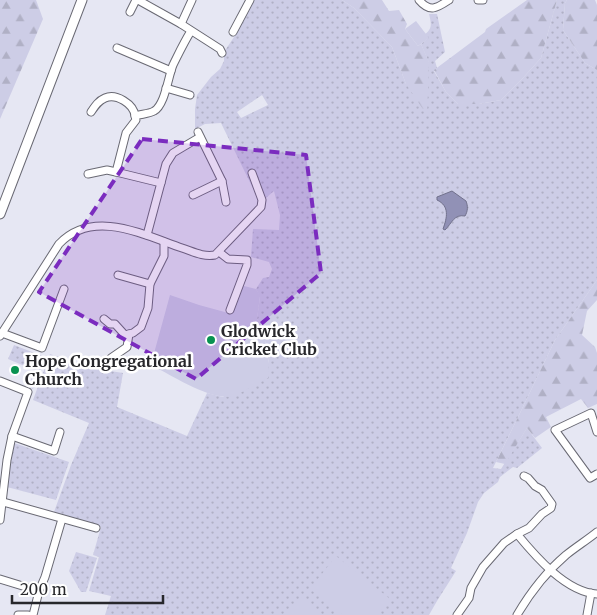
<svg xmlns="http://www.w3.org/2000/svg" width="597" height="615" viewBox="0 0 597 615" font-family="Merriweather,serif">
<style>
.green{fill:url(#green-dots);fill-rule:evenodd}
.forest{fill:url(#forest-firs)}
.pitch{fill:#cdcde6}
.water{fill:#9191b6;stroke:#71718c}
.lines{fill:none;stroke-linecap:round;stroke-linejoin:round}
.minor-casing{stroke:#696973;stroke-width:9}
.major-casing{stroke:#696973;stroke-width:11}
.minor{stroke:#fff;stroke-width:7}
.major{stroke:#fff;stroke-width:9}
.marked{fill:#7b2cbf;fill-opacity:0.2;stroke:#7b2cbf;stroke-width:4;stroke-dasharray:10 6;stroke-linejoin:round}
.poi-dot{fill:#099251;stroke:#fff;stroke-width:2}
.labels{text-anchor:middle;stroke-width:5;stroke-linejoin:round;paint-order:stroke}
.poi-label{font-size:16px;font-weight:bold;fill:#27272b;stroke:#fff;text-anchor:start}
</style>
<defs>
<pattern id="green-dots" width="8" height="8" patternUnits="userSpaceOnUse" patternTransform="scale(1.25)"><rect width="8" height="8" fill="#cdcde6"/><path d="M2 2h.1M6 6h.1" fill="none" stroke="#b0b0c5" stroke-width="1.8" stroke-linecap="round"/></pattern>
<pattern id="forest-firs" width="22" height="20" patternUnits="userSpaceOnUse" patternTransform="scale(1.25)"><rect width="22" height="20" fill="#cdcde6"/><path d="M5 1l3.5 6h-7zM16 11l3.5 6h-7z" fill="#b0b0c5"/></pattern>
</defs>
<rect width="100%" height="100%" fill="#e6e7f3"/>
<g class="green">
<path d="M252,0H342L354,8L392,47L406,84L429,63L421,44L428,38L425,34C433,29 431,22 429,14H437L445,52L435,61L437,68L434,71L446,92L458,104H479L501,100L522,79L541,58L557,0H567L565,3L563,30L585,63L597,70V280L555,340L520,413L493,468L501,469L527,428L542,448L517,468L513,467L500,477L498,482L484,493L478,502L467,533L451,568L456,571L437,601L429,615H105L111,596L89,591L99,557L93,555L101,527L54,512L71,465L89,423L33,400L50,354L92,368L123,373L117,407L187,436L207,393L223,397L269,363L262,323L257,319L260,297L256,289L263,278L269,277L272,269L269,262L251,257L253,229L279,230L280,215L274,191L260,203L221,123L205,124L195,129V109L197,95L211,77L220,69L224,61V52L236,34ZM262,95L268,105L241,118L237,112Z"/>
<polygon points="14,345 45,357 33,389 28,387 34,370 8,359"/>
<polygon points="14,443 69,462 56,500 7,487"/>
<polygon points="76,552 97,558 86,592 81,592 69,571"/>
</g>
<g class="forest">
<polygon points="0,0 36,0 43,19 0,119"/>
<polygon points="342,0 382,0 389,11 399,10 407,24 405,29 418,46 421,44 429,62 427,115 406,84 392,47 354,8"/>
<polygon points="527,0 557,0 541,58 522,79 501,100 479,104 458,104 446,92 434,70 485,32 486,29"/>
<polygon points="567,0 595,0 597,5 597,70 585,63 563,30 565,3"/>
<polygon points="597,280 597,300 587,311 582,335 595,347 597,353 597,404 588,408 581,399 546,417 551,427 535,438 527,428 505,464 496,462 520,413 555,340"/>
</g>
<g class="pitch">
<polygon points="416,21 429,38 418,46 405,29"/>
<path d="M240,285L256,289L260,296L257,319L262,323L269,363L268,378C258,383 243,392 233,396C213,402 171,375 153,366V357L170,295L199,305L232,314Z"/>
<polygon points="336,556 390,599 377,615 343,615 310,589"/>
<polygon points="301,597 318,615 282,615"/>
</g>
<path class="water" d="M452,191L466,201C468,206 468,211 465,216C454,214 452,223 445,230L443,229C447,218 450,206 437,200V197Z"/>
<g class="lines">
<g class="minor-casing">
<g id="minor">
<polyline points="138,0 181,24 220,49 222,53"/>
<path d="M419,0C430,13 437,8 449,0"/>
<polyline points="478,0 483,0"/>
<polyline points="130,12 136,0"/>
<polyline points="181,24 192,0"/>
<polyline points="233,32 250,0"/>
<polyline points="117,48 171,71"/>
<polyline points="166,88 190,95"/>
<path d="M91,112C95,106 98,101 105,98C116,93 134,104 135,116"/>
<polyline points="198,132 222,181 226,202"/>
<polyline points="88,174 107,170 116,172"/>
<path d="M161,183L116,172L126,133L136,120L135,116C141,114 149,114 154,111C165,105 168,77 173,65C179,53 184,42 191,31"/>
<polyline points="193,195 222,181"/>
<polyline points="147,235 166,164 173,153 200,137"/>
<polyline points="219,252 228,259 247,260 247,265 230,310"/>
<polyline points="118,275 150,284"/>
<polyline points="104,319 110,324 115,324 125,335 133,333 141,327 148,308 150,284 164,256 164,242"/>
<polyline points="2,333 42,348 64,289"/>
<path d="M0,336L59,244C93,208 144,235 182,248C194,252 203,257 215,255L261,207L262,200L252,173"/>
<polyline points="111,358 127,347 129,334"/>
<polyline points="0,381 28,392 12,436 7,460 0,520"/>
<polyline points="597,432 591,413 555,430 590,478 597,474"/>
<polyline points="12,436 54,451 60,432"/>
<polyline points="0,501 96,528"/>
<path d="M517,534C536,557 566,592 597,594"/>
<polyline points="0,579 39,591"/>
<polyline points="18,615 28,615"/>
<polyline points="33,615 39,591 45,577 62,519"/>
<polyline points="457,615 469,598 471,588 483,567 504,543 517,534 529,528 542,514 551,508 552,504 542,490 535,486 528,478 524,476"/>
<path d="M517,615C530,593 546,572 566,555C576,547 587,540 597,532"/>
<polyline points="587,615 591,593"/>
</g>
</g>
<g class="major-casing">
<polyline id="major" points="0,214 82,0"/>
</g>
<use href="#minor" class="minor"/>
<use href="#major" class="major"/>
</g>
<path class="marked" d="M142,139L306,155L321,273L196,379L39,292Z"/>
<g class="poi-dot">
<circle cx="211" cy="340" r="5"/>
<circle cx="15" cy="370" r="5"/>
</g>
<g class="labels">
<g class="poi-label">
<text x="221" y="337">Glodwick<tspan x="221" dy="18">Cricket Club</tspan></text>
<text x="25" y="367">Hope Congregational<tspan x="25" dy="18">Church</tspan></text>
</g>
</g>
<path d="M12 595v8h151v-8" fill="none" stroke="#27272b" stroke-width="2.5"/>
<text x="20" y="595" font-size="15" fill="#27272b" stroke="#ffffff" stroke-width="4" paint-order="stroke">200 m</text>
</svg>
